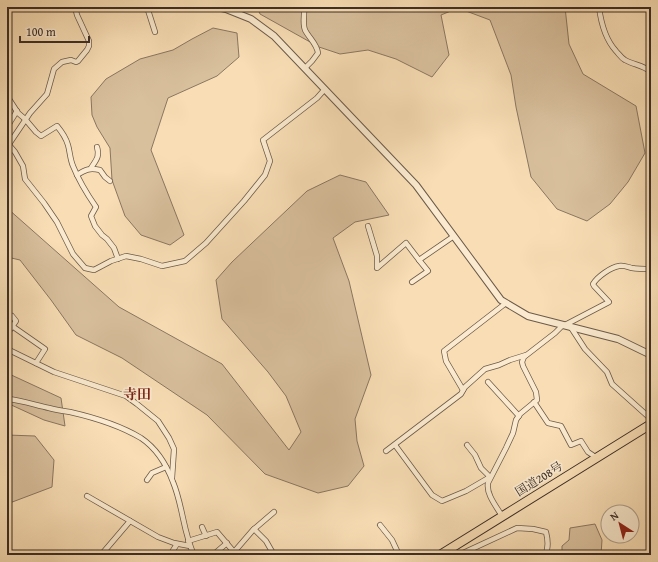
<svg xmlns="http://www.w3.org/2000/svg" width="658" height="562" viewBox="0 0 658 562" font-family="'Gentium Book Plus','Noto Serif JP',serif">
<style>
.green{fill:#d9c09d;stroke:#8a7762}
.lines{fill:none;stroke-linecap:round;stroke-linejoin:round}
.minor-casing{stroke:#6b5a4a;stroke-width:6}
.tertiary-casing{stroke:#6b5a4a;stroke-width:8}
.trunk-casing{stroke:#3c2e27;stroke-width:10}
.minor{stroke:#fbeacf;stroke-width:4.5}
.tertiary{stroke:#fbeacf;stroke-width:6}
.trunk{stroke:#f9deb5;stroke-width:8}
.labels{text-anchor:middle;stroke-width:3.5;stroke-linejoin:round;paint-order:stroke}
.street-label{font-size:12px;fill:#3c2e27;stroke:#fbeacf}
.quarter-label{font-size:14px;font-weight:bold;fill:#7a1f14;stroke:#fbeacf}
</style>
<rect width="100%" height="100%" fill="#f9deb5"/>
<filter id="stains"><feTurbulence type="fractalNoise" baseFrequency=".005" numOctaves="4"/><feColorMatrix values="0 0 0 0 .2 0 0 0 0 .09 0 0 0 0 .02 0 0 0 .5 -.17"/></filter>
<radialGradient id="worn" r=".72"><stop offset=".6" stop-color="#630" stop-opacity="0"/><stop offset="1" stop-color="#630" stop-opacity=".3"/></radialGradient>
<g class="green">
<polygon points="257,7 565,7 569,44 583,74 636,106 645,153 628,182 610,204 587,221 557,209 531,177 516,107 511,75 490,20 458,8 441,15 449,55 432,77 396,59 368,50 340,54 319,47 260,14"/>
<polygon points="213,28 237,33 239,57 217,76 168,98 151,150 184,235 170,245 141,235 125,216 112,180 110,148 97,127 92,115 91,97 106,79 140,59 173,50 192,39"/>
<polygon points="340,175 366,182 389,215 355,222 333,238 349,281 371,375 355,419 357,441 364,466 348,486 318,493 265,474 207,415 122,358 76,335 51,300 20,260 7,257 7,208 119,307 222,364 289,450 301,432 286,396 268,372 222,319 216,280 232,262 307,191"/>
<polygon points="7,373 61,398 65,426 44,420 7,403"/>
<polygon points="7,435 35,436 54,460 52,487 7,504"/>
<polygon points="595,524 602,540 601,555 562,555 562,546 569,540 570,528"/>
</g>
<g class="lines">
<g class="minor-casing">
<g id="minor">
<polyline points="147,7 155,32"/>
<path d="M304,7C305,15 302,22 305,30C309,38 317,44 318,53L312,61L305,68"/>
<path d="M599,7C601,23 605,39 616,51C619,54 621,58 625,60C634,65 643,65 651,72"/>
<path d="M7,96L18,113L25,119L36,132L41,136L57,126C62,132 66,138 68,145C70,152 70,159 73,166C79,181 87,194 96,207L91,216L95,226L102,235L107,239L114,248L118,259"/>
<polyline points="7,127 17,111"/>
<polyline points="9,145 15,152 23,166 25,179 44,203 57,222 73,254 85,268 94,270 111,261 126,256 141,259 162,266 185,261 206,243 244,201 265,175 270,161 263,140 317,98 325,89"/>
<polyline points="7,147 30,113 47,94 54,69 62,62 71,60 76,62 78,61 87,50 89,46 89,41 77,15 75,7"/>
<path d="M91,168C96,160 100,157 97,147"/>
<path d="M77,175C86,169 90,168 100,170L105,177L110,181"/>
<polyline points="368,226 377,256 377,268 406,243 419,260 454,236"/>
<polyline points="412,282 428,271 419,260"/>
<path d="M565,325L609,302L594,286L593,284C597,277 611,267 619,266C623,265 628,267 632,268C638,269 645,269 651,269"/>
<polyline points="12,326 45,349 36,363"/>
<polyline points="570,326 585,349 607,372 612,384 651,419"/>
<polyline points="7,334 16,321 12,316"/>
<polyline points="7,349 54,372 126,396 137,404 158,421 169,438 174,449 172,478"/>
<polyline points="488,382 519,416"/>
<polyline points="463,390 446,361 444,351 506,303"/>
<path d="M7,399C21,400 35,405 49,408C56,410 63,411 70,412C92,417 121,426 141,438C156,448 167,466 173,482C183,506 183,532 194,555"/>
<polyline points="534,402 548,423 561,426 571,445 581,441 588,452 597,458"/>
<polyline points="395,445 432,495 442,501 466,491 490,477 481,468 475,455 467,445"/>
<polyline points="386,451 461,394 465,387 485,369 499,365 510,360 526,355"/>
<polyline points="147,480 152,473 166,467"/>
<polyline points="87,496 158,537 174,543 190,546"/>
<path d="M502,516C496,506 486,494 488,483L506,448L513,433L516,420L520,414L537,400L536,392L523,366L522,362L524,357L555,333L563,325"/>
<polyline points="380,525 392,540 399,555"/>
<polyline points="202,527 206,536"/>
<polyline points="254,529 266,541 274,555"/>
<polyline points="188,541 217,532 234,552 253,530 274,512"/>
<path d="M444,554H454L463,553L517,528L533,529L546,532C548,540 549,548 545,555"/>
<polyline points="101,555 130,521"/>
<polyline points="170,555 177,544"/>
<polyline points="213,555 227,543"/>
</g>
</g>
<g class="tertiary-casing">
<polyline id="tertiary" points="218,7 226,9 251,19 274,36 416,185 501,300 528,316 618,339 651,355"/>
</g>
<g class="trunk-casing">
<polyline id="trunk" points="440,555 651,424"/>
</g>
<use href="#minor" class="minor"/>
<use href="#tertiary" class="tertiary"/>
<use href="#trunk" class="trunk"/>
</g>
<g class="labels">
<g class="street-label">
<text transform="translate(539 479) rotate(-32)" y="4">国道208号</text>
</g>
<g class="quarter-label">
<text x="137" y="399">寺田</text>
</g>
</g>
<rect width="658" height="562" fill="none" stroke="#f9deb5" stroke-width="24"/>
<rect x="8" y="8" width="642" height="546" fill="none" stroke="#3c2e27" stroke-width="2"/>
<rect x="12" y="12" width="634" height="538" fill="none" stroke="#3c2e27"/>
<g transform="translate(620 524) rotate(324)"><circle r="19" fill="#fbeacf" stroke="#af9f8c"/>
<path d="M0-3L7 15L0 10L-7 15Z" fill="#8f2418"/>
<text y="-6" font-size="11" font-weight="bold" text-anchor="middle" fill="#3c2e27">N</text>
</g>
<path d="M20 36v6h69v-6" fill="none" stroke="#3c2e27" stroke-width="2"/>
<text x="26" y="36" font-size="12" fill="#3c2e27" stroke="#fbeacf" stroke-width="3" paint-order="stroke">100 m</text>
<rect width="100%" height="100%" filter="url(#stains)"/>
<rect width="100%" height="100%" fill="url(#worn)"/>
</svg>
